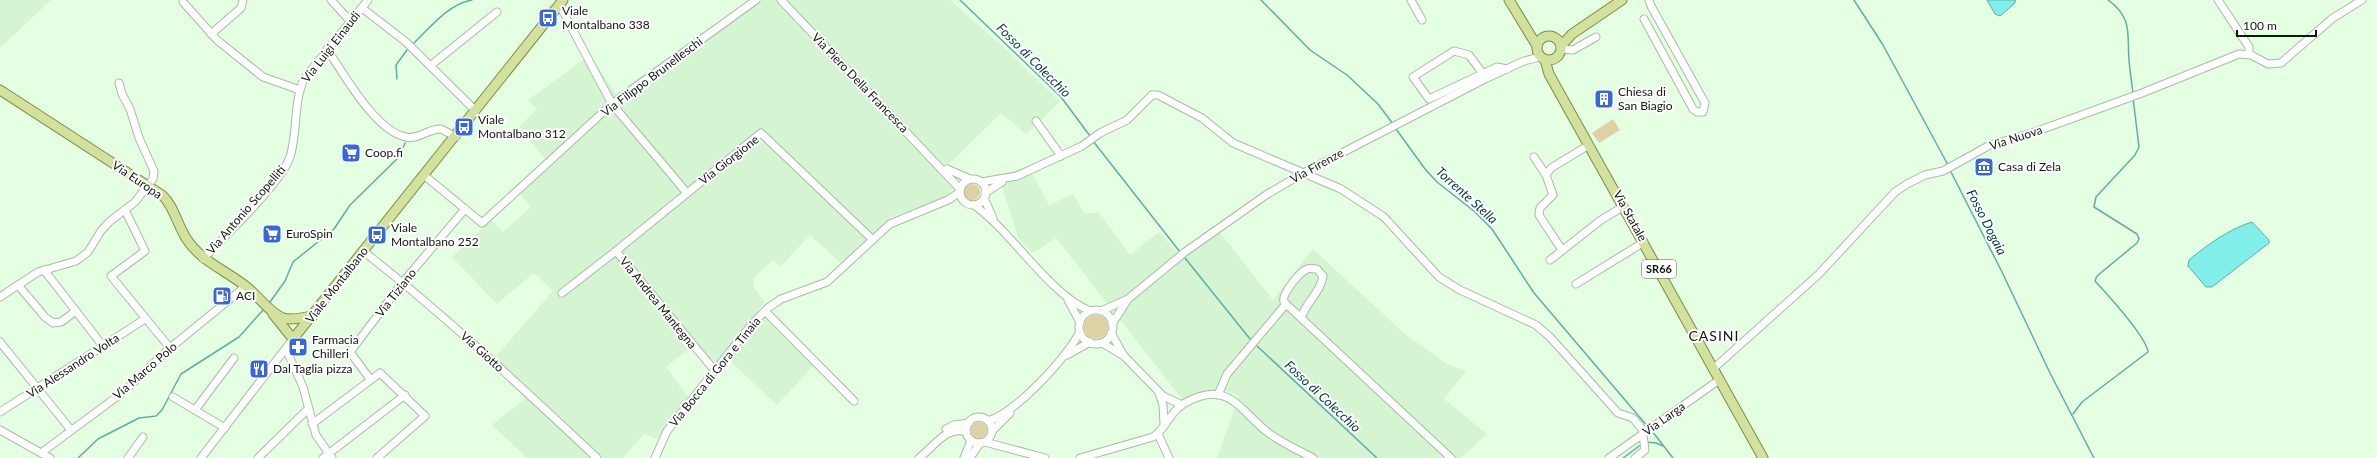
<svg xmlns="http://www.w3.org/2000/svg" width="2377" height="458" viewBox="0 0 2377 458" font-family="Lato,sans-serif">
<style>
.built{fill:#d4f4d2}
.green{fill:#ded2a4}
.water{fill:#82eeea;stroke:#60aea8}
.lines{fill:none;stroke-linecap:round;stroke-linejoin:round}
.stream{stroke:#60aea8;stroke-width:1.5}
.minor-casing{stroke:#a5bea3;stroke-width:9}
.major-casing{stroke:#7c8e42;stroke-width:11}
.minor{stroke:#fff;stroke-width:7}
.major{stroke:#d3e19e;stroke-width:9}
.labels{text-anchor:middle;stroke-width:4;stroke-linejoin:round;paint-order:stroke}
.shield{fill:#fff;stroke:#585e57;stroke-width:1}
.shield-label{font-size:11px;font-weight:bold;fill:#10190f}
.poi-label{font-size:12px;fill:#10190f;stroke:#fff;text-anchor:start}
.street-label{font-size:12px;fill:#10190f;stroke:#fff}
.water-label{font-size:13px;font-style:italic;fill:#023837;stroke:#fff}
.quarter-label{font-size:14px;letter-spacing:1px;fill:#10190f;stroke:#fff}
</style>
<rect width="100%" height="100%" fill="#e5ffe3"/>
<g class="built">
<polygon points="0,0 51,0 0,48"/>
<polygon points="750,0 950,0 1010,53 1060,102 1026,134 1001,113 948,165 953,170 953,186 950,196 891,217 842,264 810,235 780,267 774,259 753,278 755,289 765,302 758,310 814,365 777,405 730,361 719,373 695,344 666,367 689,398 657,439 644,434 623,458 527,458 492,425 527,397 490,363 553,291 534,273 497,304 452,257 491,220 503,232 531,207 520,193 550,165 519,127 537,109 528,100 590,55 616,94"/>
<polygon points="1026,167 1032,173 1049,205 1073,194 1085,214 1099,212 1130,255 1159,232 1178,254 1214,225 1273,300 1313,249 1405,334 1447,364 1466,371 1444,399 1487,434 1461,458 1217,458 1239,396 1223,390 1207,391 1182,399 1056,238 1033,253 1018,238 999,176"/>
</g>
<g class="green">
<polygon points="1613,119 1620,130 1599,143 1592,133"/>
<circle cx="972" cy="192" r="8"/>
<circle cx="1096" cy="327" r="12"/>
<circle cx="979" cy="430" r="8"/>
</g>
<g class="water">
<polygon points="1987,0 2016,0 2014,4 2000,16 1995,14"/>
<path d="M2252,222L2269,240V243L2212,287H2206L2188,266L2189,260C2207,245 2229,229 2252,222Z"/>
</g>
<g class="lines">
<g class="stream">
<polyline points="960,0 1061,97 1090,136"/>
<polyline points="1261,0 1310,50 1347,75 1378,104 1393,124"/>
<polyline points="1854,0 1883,45 1948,165"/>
<path d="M2108,0C2133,18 2127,34 2129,60C2130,72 2132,83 2133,94"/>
<path d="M413,44C430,28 448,4 472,0"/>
<polyline points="397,79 396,65 407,50"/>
<polyline points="1396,129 1425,169 1437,182 1475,212 1492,229 1534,293 1648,427"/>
<polyline points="1093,141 1180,252"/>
<polyline points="1950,170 2002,272 2050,373 2094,458"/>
<polyline points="1185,258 1250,339"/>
<polyline points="270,302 285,281 293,262 334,229 350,205 399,157 405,143"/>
<polyline points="1257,346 1377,458"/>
<path d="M2073,414L2082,402L2148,352C2146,337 2107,294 2095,281L2097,276L2137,243L2139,239L2137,234L2094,207L2096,197L2135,155L2139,147L2133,98"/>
<polyline points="1652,431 1673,458"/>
<polyline points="1646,442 1656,443 1663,446"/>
<polyline points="78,458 98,439 139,418 156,416 162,410 181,374 239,337 264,309"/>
<polyline points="1623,458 1642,444"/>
</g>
<g class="minor-casing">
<g id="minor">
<polyline points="331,0 350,21"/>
<polyline points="781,0 960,189"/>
<polyline points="1411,0 1422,20"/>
<polyline points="2218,0 2249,47 2249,54"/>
<polyline points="183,2 217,40 263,77 300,90"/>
<polyline points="559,4 612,104 687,193"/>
<polyline points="362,8 406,42 476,111"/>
<polyline points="1644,19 1693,109 1697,112 1703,112 1705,103 1651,6 1649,0"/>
<polyline points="211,34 241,8 243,0"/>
<path d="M327,49C343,73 376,132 406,137C419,140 429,128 441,129L456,137"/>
<polyline points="1561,49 1573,50 1596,37"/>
<polyline points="430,66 497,12"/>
<polyline points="1483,74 1469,55 1454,51 1413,77 1429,99 1497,67 1507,69"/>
<polyline points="1036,121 1061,156"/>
<polyline points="1534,157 1546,175"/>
<polyline points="947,169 970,179"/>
<polyline points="425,176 482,223 612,104 756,0"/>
<circle cx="973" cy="192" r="13"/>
<polyline points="981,182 1017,176 1082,146 1100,133 1127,120 1152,95 1158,95 1202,118 1233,143 1341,189 1384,217 1439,277 1460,290 1536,325 1550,337 1618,413 1633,418 1645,433"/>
<polyline points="985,193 1002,182"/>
<polyline points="984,198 993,218"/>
<path d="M974,205C1013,233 1048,293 1090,311"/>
<polyline points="125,210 145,251 111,276 170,348"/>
<polyline points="1562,250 1539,215 1540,208 1553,195 1546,175 1551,168 1589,145"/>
<path d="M363,251C445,315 521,387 597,458"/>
<polyline points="616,251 761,133 872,239"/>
<path d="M203,259C225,236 281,183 290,157C298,132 293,103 304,79L368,0"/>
<polyline points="1550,260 1601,220 1624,206"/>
<polyline points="44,270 103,346"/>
<polyline points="1576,284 1644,242"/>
<polyline points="18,285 45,317 53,323 61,322 76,311"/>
<polyline points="562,293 616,251 715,371"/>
<polyline points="0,297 38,272 76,261 88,252 101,231 109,222 135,202 153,179 154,171 139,138 130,109 122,94 119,83"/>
<polyline points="1068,300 1080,322"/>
<circle cx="1096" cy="327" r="17"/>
<polyline points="765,311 854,401"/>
<polyline points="1101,311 1128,299 1185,252 1266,195 1305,172 1485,79 1524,61 1540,57"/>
<path d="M1301,318C1306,302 1321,292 1323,276L1317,269C1314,269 1309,268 1307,269C1300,272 1281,294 1284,302L1301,318L1451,458"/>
<polyline points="1112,324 1126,302"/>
<polyline points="1111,333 1124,356"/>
<polyline points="0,342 71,430"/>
<polyline points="1102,343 1124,356 1163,396 1182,405"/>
<polyline points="286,349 303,387 316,435 332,458"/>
<polyline points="1067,355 1090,342"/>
<polyline points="1713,369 1819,274 1895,192 1907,184 1925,175 1943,171 1990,145 2032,133 2142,93 2239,54 2251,55 2268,64 2281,63 2333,18 2362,0"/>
<polyline points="370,379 350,352 403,282 465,209"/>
<polyline points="1159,393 1163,405 1164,424"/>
<polyline points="1218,395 1227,374 1286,304"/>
<polyline points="173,397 225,428"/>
<polyline points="195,410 234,358"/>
<polyline points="0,412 145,319"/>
<circle cx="979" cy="430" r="13"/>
<path d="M988,421C1017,412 1065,359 1080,332"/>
<polyline points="312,424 380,373 425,416 377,458"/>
<polyline points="946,429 954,425 969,423"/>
<polyline points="0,430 50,458"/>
<polyline points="992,431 1010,413"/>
<polyline points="1158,434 1169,458"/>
<polyline points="985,442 1045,458"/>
<polyline points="41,453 122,393 170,348 246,286"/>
<polyline points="128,458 143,437"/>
<polyline points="201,458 293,339"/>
<polyline points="258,458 308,409"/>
<polyline points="323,458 405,395"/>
<polyline points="655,458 667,431 752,324 768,308 781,299 827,282 890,224 948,200 960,192"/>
<path d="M919,458C934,447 946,425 967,432"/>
<polyline points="964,458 971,440"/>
<polyline points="970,458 980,443"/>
<path d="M1080,458L1153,437C1166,429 1169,413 1183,404C1227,379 1237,407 1266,431C1280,442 1298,450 1313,458"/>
<polyline points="1609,458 1719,380"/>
<polyline points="1635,458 1645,450 1643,435"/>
</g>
</g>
<g class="major-casing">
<g id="major">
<polyline points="1509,0 1537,46"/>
<circle cx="1549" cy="48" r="12"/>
<polyline points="1561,46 1572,34 1622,0"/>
<polyline points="1545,60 1549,74 1763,458"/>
<path d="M0,90L162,195C174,206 177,224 186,238C201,262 226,270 248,288C258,296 270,313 283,318C292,321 304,317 313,316"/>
<polyline points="273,314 293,339"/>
<polyline points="293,339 563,0"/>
</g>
</g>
<use href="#minor" class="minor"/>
<use href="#major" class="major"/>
</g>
<defs>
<g id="bus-square" transform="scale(1)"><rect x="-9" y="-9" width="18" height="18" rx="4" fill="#3a67d7" stroke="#fff"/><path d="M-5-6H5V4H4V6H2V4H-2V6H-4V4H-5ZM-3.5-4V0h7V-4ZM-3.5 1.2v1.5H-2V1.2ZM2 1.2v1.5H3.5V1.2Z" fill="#fff"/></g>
<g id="building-square" transform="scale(1)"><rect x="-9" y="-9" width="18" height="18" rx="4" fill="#3a67d7" stroke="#fff"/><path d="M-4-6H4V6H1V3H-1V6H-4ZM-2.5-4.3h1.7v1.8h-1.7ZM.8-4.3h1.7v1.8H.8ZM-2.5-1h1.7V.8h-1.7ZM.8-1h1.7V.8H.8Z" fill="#fff"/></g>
<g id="supermarket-square" transform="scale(1)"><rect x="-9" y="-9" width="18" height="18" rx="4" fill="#3a67d7" stroke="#fff"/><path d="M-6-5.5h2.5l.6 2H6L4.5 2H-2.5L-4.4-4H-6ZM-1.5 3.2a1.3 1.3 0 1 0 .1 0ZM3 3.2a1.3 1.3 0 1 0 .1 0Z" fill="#fff"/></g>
<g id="museum-square" transform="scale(1)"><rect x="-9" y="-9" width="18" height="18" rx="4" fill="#3a67d7" stroke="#fff"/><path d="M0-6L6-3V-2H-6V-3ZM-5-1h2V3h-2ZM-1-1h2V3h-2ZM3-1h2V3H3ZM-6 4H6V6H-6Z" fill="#fff"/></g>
<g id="fuel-square" transform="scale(1)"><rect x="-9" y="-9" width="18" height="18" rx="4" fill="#3a67d7" stroke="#fff"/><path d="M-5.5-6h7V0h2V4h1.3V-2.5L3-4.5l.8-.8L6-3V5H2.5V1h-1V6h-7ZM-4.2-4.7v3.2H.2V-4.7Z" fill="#fff"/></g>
<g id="pharmacy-square" transform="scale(1)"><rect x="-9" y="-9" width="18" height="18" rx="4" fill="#3a67d7" stroke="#fff"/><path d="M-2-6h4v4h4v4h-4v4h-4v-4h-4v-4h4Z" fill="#fff"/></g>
<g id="restaurant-square" transform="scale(1)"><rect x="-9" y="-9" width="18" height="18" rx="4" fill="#3a67d7" stroke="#fff"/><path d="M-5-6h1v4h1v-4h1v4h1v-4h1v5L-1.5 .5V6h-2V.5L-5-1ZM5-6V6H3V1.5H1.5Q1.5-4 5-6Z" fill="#fff"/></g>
</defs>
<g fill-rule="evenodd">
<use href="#bus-square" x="548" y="18"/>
<use href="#building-square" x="1604" y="99"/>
<use href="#bus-square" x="464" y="127"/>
<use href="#supermarket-square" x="351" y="153"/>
<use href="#museum-square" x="1984" y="167"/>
<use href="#supermarket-square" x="272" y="234"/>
<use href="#bus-square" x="377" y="235"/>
<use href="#fuel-square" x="222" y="296"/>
<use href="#pharmacy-square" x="298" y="347"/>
<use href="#restaurant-square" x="259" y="369"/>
</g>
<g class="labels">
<rect class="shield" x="1642" y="260" width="34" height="18" rx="3"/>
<g class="shield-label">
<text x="1659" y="273">SR66</text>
</g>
<g class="poi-label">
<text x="562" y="15">Viale<tspan x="562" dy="14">Montalbano 338</tspan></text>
<text x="1618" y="96">Chiesa di<tspan x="1618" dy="14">San Biagio</tspan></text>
<text x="478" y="124">Viale<tspan x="478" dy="14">Montalbano 312</tspan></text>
<text x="365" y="157">Coop.fi</text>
<text x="1998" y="171">Casa di Zela</text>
<text x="391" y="232">Viale<tspan x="391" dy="14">Montalbano 252</tspan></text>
<text x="286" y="238">EuroSpin</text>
<text x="236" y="300">ACI</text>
<text x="312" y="344">Farmacia<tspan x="312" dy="14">Chilleri</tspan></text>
<text x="273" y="373">Dal Taglia pizza</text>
</g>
<g class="street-label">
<text transform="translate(331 47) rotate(-52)" y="4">Via Luigi Einaudi</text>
<text transform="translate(652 77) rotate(-37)" y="4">Via Filippo Brunelleschi</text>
<text transform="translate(860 83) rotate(46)" y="4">Via Piero Della Francesca</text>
<text transform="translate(2016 138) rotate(-18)" y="4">Via Nuova</text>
<text transform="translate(729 160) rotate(-38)" y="4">Via Giorgione</text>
<text transform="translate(1317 166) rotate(-29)" y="4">Via Firenze</text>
<text transform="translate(137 180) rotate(34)" y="4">Via Europa</text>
<text transform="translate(246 210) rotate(-49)" y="4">Via Antonio Scopelliti</text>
<text transform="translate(1630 216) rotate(61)" y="4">Via Statale</text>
<text transform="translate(337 285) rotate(-52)" y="4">Viale Montalbano</text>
<text transform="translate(396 293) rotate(-52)" y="4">Via Tiziano</text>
<text transform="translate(658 303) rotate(51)" y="4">Via Andrea Mantegna</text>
<text transform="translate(482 352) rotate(42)" y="4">Via Giotto</text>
<text transform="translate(73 366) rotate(-33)" y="4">Via Alessandro Volta</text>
<text transform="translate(145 371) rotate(-41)" y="4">Via Marco Polo</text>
<text transform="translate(715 372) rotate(-51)" y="4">Via Bocca di Gora e Tinaia</text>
<text transform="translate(1664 419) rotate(-35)" y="4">Via Larga</text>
</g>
<g class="water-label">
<text transform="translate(1034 60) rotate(45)" y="5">Fosso di Colecchio</text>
<text transform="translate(1467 195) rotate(42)" y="5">Torrente Stella</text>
<text transform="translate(1987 222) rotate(63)" y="5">Fosso Dogaia</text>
<text transform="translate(1323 396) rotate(43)" y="5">Fosso di Colecchio</text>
</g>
<g class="quarter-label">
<text x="1714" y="341">CASINI</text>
</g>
</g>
<path d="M2237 30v6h79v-6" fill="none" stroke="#10190f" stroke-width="2"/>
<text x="2243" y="30" font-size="12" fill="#10190f" stroke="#ffffff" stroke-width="3" paint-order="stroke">100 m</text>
</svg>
